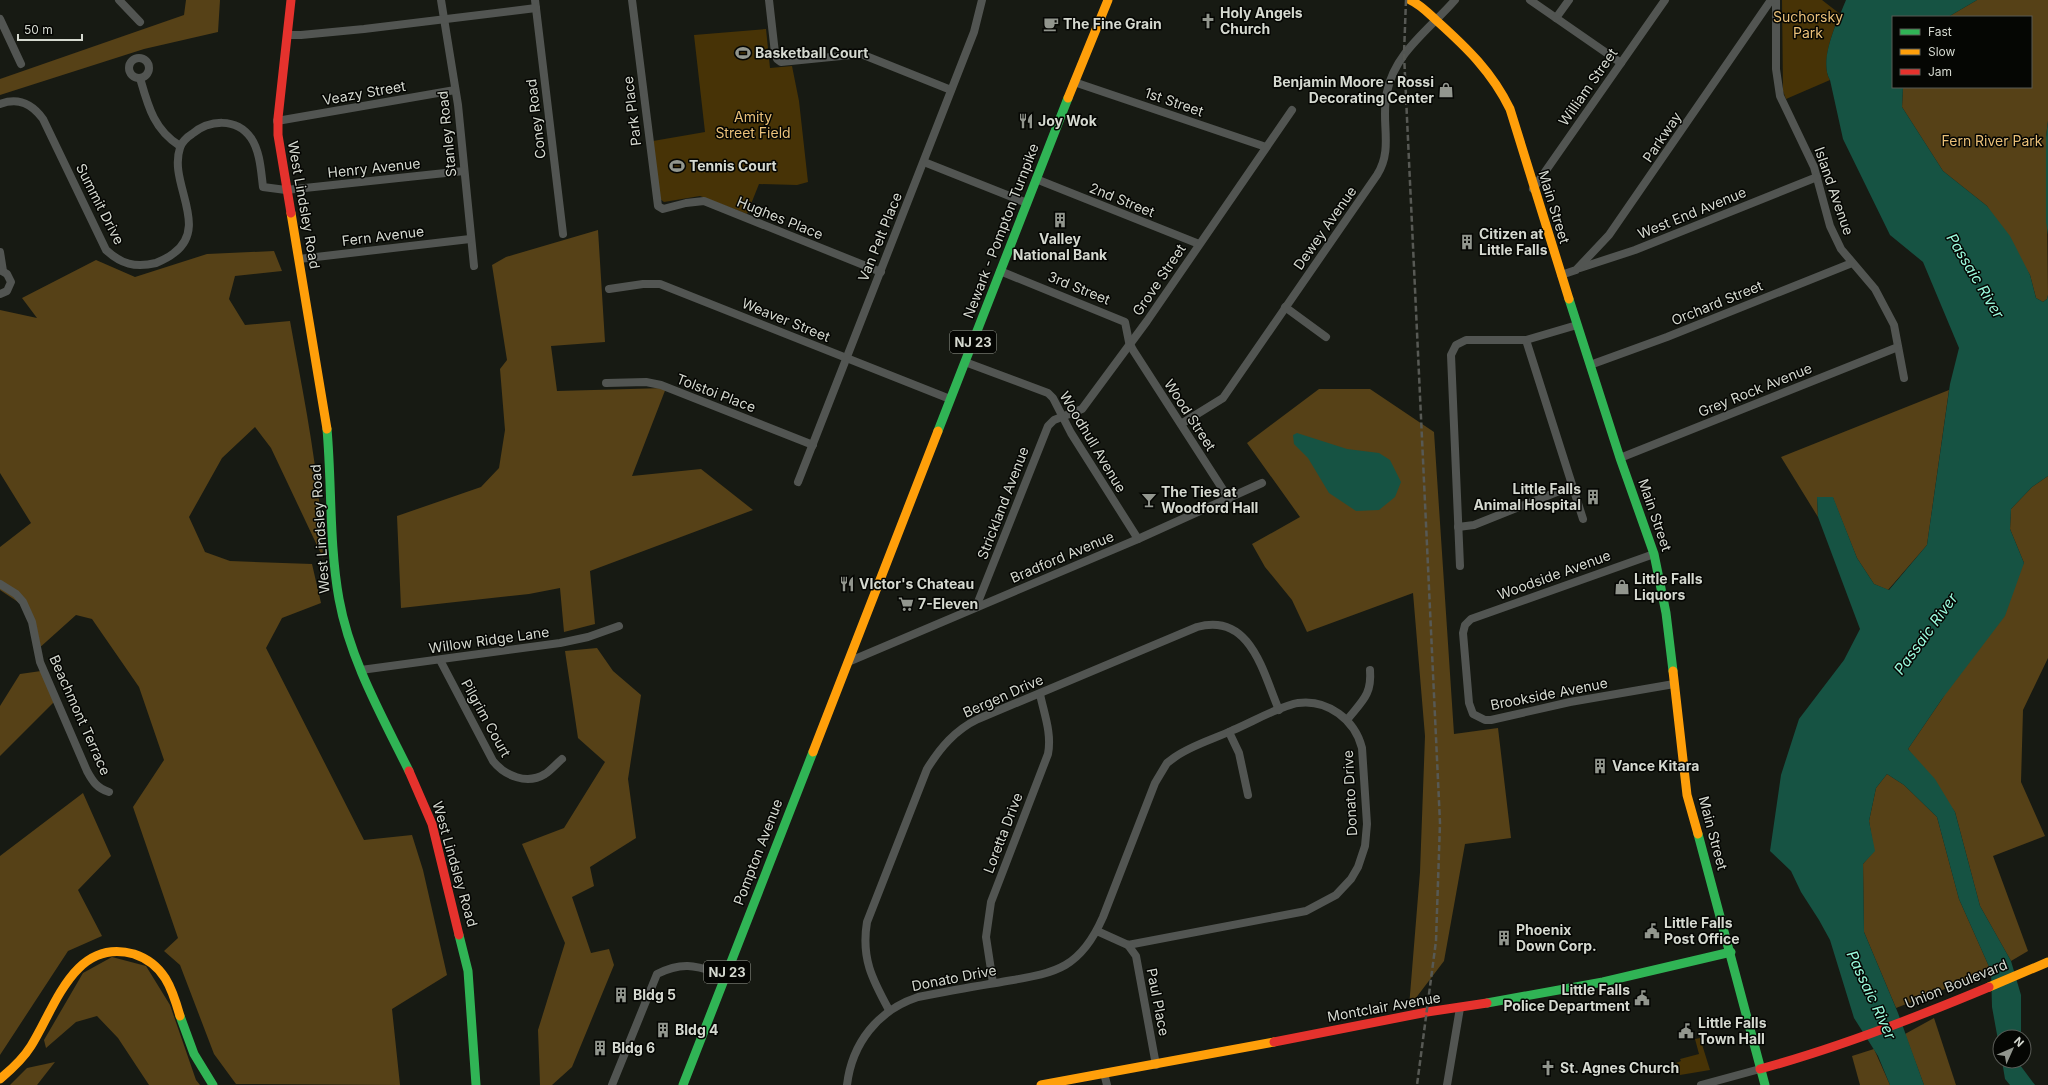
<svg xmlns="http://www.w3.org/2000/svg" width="2048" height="1085" viewBox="0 0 2048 1085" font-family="Inter,sans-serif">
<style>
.green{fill:#473306}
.forest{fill:#564117}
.water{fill:#165343}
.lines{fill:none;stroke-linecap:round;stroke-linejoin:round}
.street{stroke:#525552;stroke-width:8}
.fast{stroke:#30b455;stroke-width:9}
.slow{stroke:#ff9f0a;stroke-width:9}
.jam{stroke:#e5322d;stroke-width:9}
.rail{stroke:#575954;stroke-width:2.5;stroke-dasharray:6 3;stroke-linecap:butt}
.labels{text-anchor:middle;stroke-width:3;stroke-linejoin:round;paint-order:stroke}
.shield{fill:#050603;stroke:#979a92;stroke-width:1}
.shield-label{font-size:13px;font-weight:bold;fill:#d5d9d0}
.poi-label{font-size:14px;font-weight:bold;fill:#d5d9d0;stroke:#050603;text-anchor:start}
.park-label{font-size:14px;fill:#eac079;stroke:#050603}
.street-label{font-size:14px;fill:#d5d9d0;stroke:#050603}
.water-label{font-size:15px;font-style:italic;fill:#9afadc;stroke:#050603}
</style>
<rect width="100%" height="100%" fill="#171a13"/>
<g class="green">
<path d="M1782,0H1822L1840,14C1833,31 1820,63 1830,80L1786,99L1783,91Z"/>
<polygon points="766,29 770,68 792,66 799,101 808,182 797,185 759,184 747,214 700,196 664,202 660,199 653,141 705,132 694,35"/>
<polygon points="1700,1038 1710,1070 1680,1075 1676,1063 1681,1061 1680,1059 1699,1054 1695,1039"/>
</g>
<g class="forest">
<polygon points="186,0 220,0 218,32 144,49 0,95 0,79 184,15"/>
<polygon points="1977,0 2048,0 2048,121 2046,137 2048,295 2047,299 2043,302 2036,298 2030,275 1987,206 1943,171 1902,107 1903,87 2031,87 2031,17 1948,17"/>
<polygon points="598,230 605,342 551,346 557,391 666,388 632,476 701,469 753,510 590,571 595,624 564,632 560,588 529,594 401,608 397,516 481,487 499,468 505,430 500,369 507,360 492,265 506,257"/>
<path d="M274,251L282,271L235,276L229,299L245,325L290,321C304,399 321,479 323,558L271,448L255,427L222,458L189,517L205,552L230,561L312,564L321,603L282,618L266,648L364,840L412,835L423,870L447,975L392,1009L400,1085L236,1084L214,1054L180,965L164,951L178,938L133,807L164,760L139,687L92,619L76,615L37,650L27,608L0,590V547L31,523L0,473V310L37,318L22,298L96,260L135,277L207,254Z"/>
<polygon points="1319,389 1370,389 1434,432 1454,734 1498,728 1511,838 1465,844 1444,961 1409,1007 1420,872 1425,736 1413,593 1307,632 1292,600 1265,567 1252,544 1300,517 1247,443"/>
<polygon points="1949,390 1927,545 1888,590 1874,584 1857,558 1833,498 1817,497 1818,517 1781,457"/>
<polygon points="2048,476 2048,658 2023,710 2021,782 2045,836 1993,856 2028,951 2011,961 1980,906 1955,812 1908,749 1942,699 2024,563 2010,529 2011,509 2032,487"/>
<polygon points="597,648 613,671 641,695 628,779 636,838 590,867 594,886 572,897 591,953 609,949 614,965 572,1067 552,1085 540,1085 538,1030 565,943 522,844 564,828 605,762 578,738 565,651"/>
<polygon points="41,671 54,702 0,756 0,706 20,674"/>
<polygon points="1887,774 1904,785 1937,817 1959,899 1991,971 1896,1008 1864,932 1863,864 1874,851 1869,821 1876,788"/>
<polygon points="83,793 111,856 78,890 102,936 68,951 0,1055 0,856"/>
<polygon points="112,957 146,966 170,1005 196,1080 200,1085 149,1085 118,1038 97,1016 76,1022 46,1048 44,1040 83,973"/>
<polygon points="1934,1018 1956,1085 1924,1085 1905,1034"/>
<polygon points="1874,1049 1890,1085 1860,1085 1852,1056"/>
<polygon points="55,1062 37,1085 10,1085 27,1068"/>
</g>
<g class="water">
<path d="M1846,0H1977L1948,17H1893V87H1903L1902,107L1943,171L1987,206L2010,236L2030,275L2036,298L2043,302L2047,299L2048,295V476L2032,487L2011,509L2010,529L2024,563L2005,616L1942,699L1908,749L1935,779L1955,812L1980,906L2011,961L2021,995V1037H2000V1051L1992,1007L1991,971L1959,899L1937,817L1904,785L1887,774L1876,788L1869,821L1875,851L1863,864L1864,932L1898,1013L1924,1085H1890L1878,1056L1854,1018L1830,940L1819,920L1801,892L1791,871L1770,851L1781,775L1799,719L1844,660L1860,629L1818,517L1817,497H1833L1857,558L1874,584L1889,590L1927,545L1950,384L1959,348L1923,262L1890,235L1843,139L1830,80C1818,60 1838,20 1846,0Z"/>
<polygon points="2048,121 2048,235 2046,222 2046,137"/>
<polygon points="1297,433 1347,449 1379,453 1390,460 1401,482 1395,497 1379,510 1356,511 1329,493 1308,458 1294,444 1293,435"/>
<polygon points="2002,1061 2020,1061 2020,1065 2035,1085 2010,1085 2005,1079"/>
</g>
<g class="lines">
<g class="street">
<polyline points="119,0 140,22"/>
<polyline points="441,0 458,105 474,266"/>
<polyline points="535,0 563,234"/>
<polyline points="632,0 658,206 663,209 686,203 704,201 881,272"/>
<polyline points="769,0 775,53 777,59 781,62 861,54 951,90"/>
<polyline points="1530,0 1621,63"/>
<polyline points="1776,0 1776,69 1780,96 1814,167 1830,226 1841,249 1875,289 1894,325 1904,378"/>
<polyline points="1556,18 1569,0"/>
<polyline points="0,19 21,64"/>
<polyline points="288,35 301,35 364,29 536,8"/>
<circle cx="139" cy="68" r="10"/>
<path d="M140,78C148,106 154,130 180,146"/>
<polyline points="1074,82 1266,147"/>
<path d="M0,104C19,97 32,104 43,119L106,250C121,264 135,268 156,263C163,260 168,258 174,253C210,226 168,183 180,148C181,143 187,137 192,134C209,120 236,117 251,138C260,151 261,171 263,187L286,190L464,171"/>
<polyline points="277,121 455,90"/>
<polyline points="924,162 1027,203"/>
<polyline points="1036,179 1199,244"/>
<polyline points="1533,189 1665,0"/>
<polyline points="0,252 3,271"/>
<polyline points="299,259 470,239"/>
<polyline points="1580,268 1635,250 1817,177"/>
<polyline points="0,270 7,274 11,282 7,291 0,294"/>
<polyline points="1000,271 1125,322 1129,342 1133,350 1229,499"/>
<polyline points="1561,275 1576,270 1609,235 1771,0"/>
<polyline points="609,289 643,284 660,284 950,399"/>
<polyline points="1285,307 1326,337"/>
<polyline points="1526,340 1583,519"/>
<polyline points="965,362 1048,393 1053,398 1071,433 1138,539"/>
<polyline points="1590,365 1667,337 1852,263"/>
<polyline points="606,383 646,382 661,385 813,445"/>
<path d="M1181,424L1223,398L1377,175C1394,149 1380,121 1387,92C1395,52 1430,29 1455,0"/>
<polyline points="1620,458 1898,347"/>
<polyline points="798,482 974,32 982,0"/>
<polyline points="1458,527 1474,525 1572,486"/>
<polyline points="1654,554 1471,619 1465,625 1463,633 1469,703 1473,714 1485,720 1491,720 1570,702 1674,684"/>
<polyline points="1460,566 1451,355 1456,345 1466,340 1526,340 1577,325"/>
<path d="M0,584L16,594L23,602L32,622L40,662L87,771C93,782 97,788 109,792"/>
<polyline points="976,607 1048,426 1054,420 1082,409 1147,321 1292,110"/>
<path d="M440,660L493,761C505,776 527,785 545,774C551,770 556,764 562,759"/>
<polyline points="848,662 1138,539 1262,483"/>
<polyline points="361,670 560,643 588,637 619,626"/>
<path d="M1347,720C1362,701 1372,695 1370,670"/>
<polyline points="1229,732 1239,753 1248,795"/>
<polyline points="1128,945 1136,956 1156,1065"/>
<path d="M993,983L986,937L991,902L1048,754C1052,733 1044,714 1040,694"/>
<path d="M889,1010C872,979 861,958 867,922L927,769C940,748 955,730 978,719L1197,627C1251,612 1263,673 1279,710"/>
<polyline points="1104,1073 1107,1085"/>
<path d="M612,1085L657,974C685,960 698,967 726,975"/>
<path d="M847,1085C852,1043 878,1010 918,997C944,992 970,987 996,983C1050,973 1078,974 1103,917L1155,783L1167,763L1175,757C1192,745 1214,739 1233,730C1250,723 1282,705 1298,703C1328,699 1355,720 1362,748L1367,824L1365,846L1358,867L1351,879L1336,895L1306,911L1128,945L1097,931"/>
<polyline points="1447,1085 1460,1008"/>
<polyline points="1701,1085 1760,1069"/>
</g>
<g class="fast">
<polyline points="1569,299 1620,458 1654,554 1666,613 1673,671"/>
<path d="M327,429C332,486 329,543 339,599C350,660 382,716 409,771"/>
<polyline points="938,431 1068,98"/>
<polyline points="1698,834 1765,1085"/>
<polyline points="459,935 468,971 476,1085"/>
<polyline points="1487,1003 1603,982 1731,952"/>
<polyline points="180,1016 194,1054 213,1085"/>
<polyline points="683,1085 813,752"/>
</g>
<g class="slow">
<path d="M1410,0C1421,5 1428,13 1437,21C1467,48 1492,72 1510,109L1569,299"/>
<polyline points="1068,98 1108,0"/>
<polyline points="291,213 327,429"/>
<polyline points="1673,671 1687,795 1698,834"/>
<polyline points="813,752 938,431"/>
<polyline points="1989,987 2048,962"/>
<path d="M0,1079C12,1069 23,1059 31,1046C55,1008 74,937 134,954C164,964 172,988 180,1016"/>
<polyline points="1041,1085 1274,1042"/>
</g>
<g class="jam">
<polyline points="291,0 278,118 278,135 291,213"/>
<polyline points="409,771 432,824 459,935"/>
<polyline points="1274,1042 1427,1012 1487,1003"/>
<path d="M1760,1069C1838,1048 1915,1018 1989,987"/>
</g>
<polyline class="rail" points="1406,0 1404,54 1440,823 1436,941 1417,1085"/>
</g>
<defs>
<g id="church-bare" transform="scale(1.2)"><path d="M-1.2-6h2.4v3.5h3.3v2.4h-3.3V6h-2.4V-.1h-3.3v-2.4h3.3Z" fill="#92968e" stroke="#050603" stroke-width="2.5" paint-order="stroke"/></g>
<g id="cafe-bare" transform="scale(1.2)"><path d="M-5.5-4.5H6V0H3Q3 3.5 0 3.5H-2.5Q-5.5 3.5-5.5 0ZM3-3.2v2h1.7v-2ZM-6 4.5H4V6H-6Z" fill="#92968e" stroke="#050603" stroke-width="2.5" paint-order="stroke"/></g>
<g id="stadium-bare" transform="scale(1.2)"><path d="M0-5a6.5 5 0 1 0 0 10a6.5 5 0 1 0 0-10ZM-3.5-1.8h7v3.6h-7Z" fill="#92968e" stroke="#050603" stroke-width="2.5" paint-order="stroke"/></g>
<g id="shop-bare" transform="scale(1.2)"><path d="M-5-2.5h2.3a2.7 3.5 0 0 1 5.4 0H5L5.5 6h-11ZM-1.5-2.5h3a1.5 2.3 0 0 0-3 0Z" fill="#92968e" stroke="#050603" stroke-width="2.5" paint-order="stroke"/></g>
<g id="restaurant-bare" transform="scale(1.2)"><path d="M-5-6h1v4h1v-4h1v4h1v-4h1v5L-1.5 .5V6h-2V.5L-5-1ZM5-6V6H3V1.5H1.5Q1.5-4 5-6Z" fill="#92968e" stroke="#050603" stroke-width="2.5" paint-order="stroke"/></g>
<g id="building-bare" transform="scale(1.2)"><path d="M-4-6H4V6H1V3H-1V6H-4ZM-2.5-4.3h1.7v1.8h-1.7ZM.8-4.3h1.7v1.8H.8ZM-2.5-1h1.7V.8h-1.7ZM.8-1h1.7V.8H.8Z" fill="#92968e" stroke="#050603" stroke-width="2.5" paint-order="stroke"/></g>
<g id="bar-bare" transform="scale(1.2)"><path d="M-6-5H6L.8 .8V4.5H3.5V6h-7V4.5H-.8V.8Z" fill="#92968e" stroke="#050603" stroke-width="2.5" paint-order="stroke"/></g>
<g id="supermarket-bare" transform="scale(1.2)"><path d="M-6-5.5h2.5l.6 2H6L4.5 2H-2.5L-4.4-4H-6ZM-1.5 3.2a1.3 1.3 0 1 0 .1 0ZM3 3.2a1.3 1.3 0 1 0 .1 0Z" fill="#92968e" stroke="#050603" stroke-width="2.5" paint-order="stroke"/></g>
<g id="civic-bare" transform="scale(1.2)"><path d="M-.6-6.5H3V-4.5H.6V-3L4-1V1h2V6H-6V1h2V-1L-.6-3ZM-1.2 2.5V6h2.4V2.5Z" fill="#92968e" stroke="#050603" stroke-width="2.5" paint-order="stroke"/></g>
</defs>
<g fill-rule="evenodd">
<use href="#church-bare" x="1208" y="21"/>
<use href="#cafe-bare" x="1051" y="24"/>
<use href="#stadium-bare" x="743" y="53"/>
<use href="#shop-bare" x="1446" y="90"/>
<use href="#restaurant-bare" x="1026" y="121"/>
<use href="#stadium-bare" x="677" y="166"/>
<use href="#building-bare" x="1060" y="220"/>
<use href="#building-bare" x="1467" y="242"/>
<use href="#building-bare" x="1593" y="497"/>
<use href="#bar-bare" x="1149" y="500"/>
<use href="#restaurant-bare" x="847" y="584"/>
<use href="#shop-bare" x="1622" y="587"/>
<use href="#supermarket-bare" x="906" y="604"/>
<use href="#building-bare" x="1600" y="766"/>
<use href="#civic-bare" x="1652" y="931"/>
<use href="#building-bare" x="1504" y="938"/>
<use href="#building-bare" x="621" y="995"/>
<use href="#civic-bare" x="1642" y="998"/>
<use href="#building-bare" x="663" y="1030"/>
<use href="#civic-bare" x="1686" y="1031"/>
<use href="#building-bare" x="600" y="1048"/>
<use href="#church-bare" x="1548" y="1068"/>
</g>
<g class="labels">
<g class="shield">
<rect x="950" y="331" width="46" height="22" rx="3"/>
<rect x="704" y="961" width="46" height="22" rx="3"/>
</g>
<g class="shield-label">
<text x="973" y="347">NJ 23</text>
<text x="727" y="977">NJ 23</text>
</g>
<g class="poi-label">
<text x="1220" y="18">Holy Angels<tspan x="1220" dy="16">Church</tspan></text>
<text x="1063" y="29">The Fine Grain</text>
<text x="755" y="58">Basketball Court</text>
<text x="1434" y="87" text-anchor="end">Benjamin Moore - Rossi<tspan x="1434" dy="16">Decorating Center</tspan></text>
<text x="1038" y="126">Joy Wok</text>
<text x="689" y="171">Tennis Court</text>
<text x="1479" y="239">Citizen at<tspan x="1479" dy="16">Little Falls</tspan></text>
<text x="1060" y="244" text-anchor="middle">Valley<tspan x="1060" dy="16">National Bank</tspan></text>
<text x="1581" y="494" text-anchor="end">Little Falls<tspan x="1581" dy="16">Animal Hospital</tspan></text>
<text x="1161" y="497">The Ties at<tspan x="1161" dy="16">Woodford Hall</tspan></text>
<text x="1634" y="584">Little Falls<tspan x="1634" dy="16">Liquors</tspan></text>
<text x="859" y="589">VIctor's Chateau</text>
<text x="918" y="609">7-Eleven</text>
<text x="1612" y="771">Vance Kitara</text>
<text x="1664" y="928">Little Falls<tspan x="1664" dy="16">Post Office</tspan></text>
<text x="1516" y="935">Phoenix<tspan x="1516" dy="16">Down Corp.</tspan></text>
<text x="1630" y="995" text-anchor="end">Little Falls<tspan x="1630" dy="16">Police Department</tspan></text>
<text x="633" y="1000">Bldg 5</text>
<text x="1698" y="1028">Little Falls<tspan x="1698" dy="16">Town Hall</tspan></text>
<text x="675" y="1035">Bldg 4</text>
<text x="612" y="1053">Bldg 6</text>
<text x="1560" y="1073">St. Agnes Church</text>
</g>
<g class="park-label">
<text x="1808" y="22">Suchorsky<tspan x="1808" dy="16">Park</tspan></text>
<text x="753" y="122">Amity<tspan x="753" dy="16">Street Field</tspan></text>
<text x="1992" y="146">Fern River Park</text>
</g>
<g class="street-label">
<text transform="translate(1588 87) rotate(-55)" y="5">William Street</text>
<text transform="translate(364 93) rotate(-10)" y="5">Veazy Street</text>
<text transform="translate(1174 102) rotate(19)" y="5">1st Street</text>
<text transform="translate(632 111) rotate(-97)" y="5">Park Place</text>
<text transform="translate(536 119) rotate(-97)" y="5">Coney Road</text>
<text transform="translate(447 134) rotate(-96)" y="5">Stanley Road</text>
<text transform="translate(1662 137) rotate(-56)" y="5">Parkway</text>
<text transform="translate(374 168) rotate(-6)" y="5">Henry Avenue</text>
<text transform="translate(1834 191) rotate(71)" y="5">Island Avenue</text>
<text transform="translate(1122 200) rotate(22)" y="5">2nd Street</text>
<text transform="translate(100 204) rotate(63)" y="5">Summit Drive</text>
<text transform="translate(304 205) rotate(80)" y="5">West Lindsley Road</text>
<text transform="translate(1554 207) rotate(73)" y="5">Main Street</text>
<text transform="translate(1692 213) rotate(-22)" y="5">West End Avenue</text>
<text transform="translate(780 218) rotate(22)" y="5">Hughes Place</text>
<text transform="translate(1325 228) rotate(-55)" y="5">Dewey Avenue</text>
<text transform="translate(1001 231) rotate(-69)" y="5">Newark - Pompton Turnpike</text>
<text transform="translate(383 236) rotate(-7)" y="5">Fern Avenue</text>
<text transform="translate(880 237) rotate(-68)" y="5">Van Pelt Place</text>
<text transform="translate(1159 280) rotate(-56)" y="5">Grove Street</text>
<text transform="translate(1079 288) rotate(22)" y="5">3rd Street</text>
<text transform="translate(1717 303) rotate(-22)" y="5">Orchard Street</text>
<text transform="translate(786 320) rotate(22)" y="5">Weaver Street</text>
<text transform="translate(1755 390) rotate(-22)" y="5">Grey Rock Avenue</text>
<text transform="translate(716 393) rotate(21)" y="5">Tolstoi Place</text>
<text transform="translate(1190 415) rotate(57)" y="5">Wood Street</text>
<text transform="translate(1093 442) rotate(59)" y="5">Woodhull Avenue</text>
<text transform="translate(1003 503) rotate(-69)" y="5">Strickland Avenue</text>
<text transform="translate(1655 515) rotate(71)" y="5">Main Street</text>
<text transform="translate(320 529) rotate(-94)" y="5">West Lindsley Road</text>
<text transform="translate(1062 557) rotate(-23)" y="5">Bradford Avenue</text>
<text transform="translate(1554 575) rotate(-20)" y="5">Woodside Avenue</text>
<text transform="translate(489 640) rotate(-8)" y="5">Willow Ridge Lane</text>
<text transform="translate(1549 694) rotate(-11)" y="5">Brookside Avenue</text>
<text transform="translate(1003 696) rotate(-24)" y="5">Bergen Drive</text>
<text transform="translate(80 715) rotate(66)" y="5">Beachmont Terrace</text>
<text transform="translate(486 718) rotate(61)" y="5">Pilgrim Court</text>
<text transform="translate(1350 793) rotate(-93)" y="5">Donato Drive</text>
<text transform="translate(1003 833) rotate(-69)" y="5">Loretta Drive</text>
<text transform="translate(1713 833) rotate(75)" y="5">Main Street</text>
<text transform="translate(758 852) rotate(-69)" y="5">Pompton Avenue</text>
<text transform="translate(455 864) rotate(74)" y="5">West Lindsley Road</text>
<text transform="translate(954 978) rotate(-11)" y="5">Donato Drive</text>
<text transform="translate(1956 984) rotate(-22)" y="5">Union Boulevard</text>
<text transform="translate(1158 1002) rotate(79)" y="5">Paul Place</text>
<text transform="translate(1384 1007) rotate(-10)" y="5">Montclair Avenue</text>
</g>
<g class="water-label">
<text transform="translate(1975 276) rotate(59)" y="5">Passaic River</text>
<text transform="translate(1926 634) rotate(-54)" y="5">Passaic River</text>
<text transform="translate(1871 995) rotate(65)" y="5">Passaic River</text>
</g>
</g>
<rect x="1892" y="16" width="140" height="72" fill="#050603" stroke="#585a55"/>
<rect x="1900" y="29" width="20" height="6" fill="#30b455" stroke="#585a55"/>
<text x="1928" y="36" font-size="12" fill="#d5d9d0">Fast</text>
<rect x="1900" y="49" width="20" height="6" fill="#ff9f0a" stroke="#585a55"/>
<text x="1928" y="56" font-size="12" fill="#d5d9d0">Slow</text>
<rect x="1900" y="69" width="20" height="6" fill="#e5322d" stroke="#585a55"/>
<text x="1928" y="76" font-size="12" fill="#d5d9d0">Jam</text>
<g transform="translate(2012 1049) rotate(45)"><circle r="19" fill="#050603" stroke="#585a55"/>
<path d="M0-3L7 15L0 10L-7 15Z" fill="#92968e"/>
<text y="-6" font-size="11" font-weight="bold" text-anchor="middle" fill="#d5d9d0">N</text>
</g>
<path d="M18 34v6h64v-6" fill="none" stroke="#d5d9d0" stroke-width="2"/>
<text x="24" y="34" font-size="12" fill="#d5d9d0" stroke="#050603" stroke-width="3" paint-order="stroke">50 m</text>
</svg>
